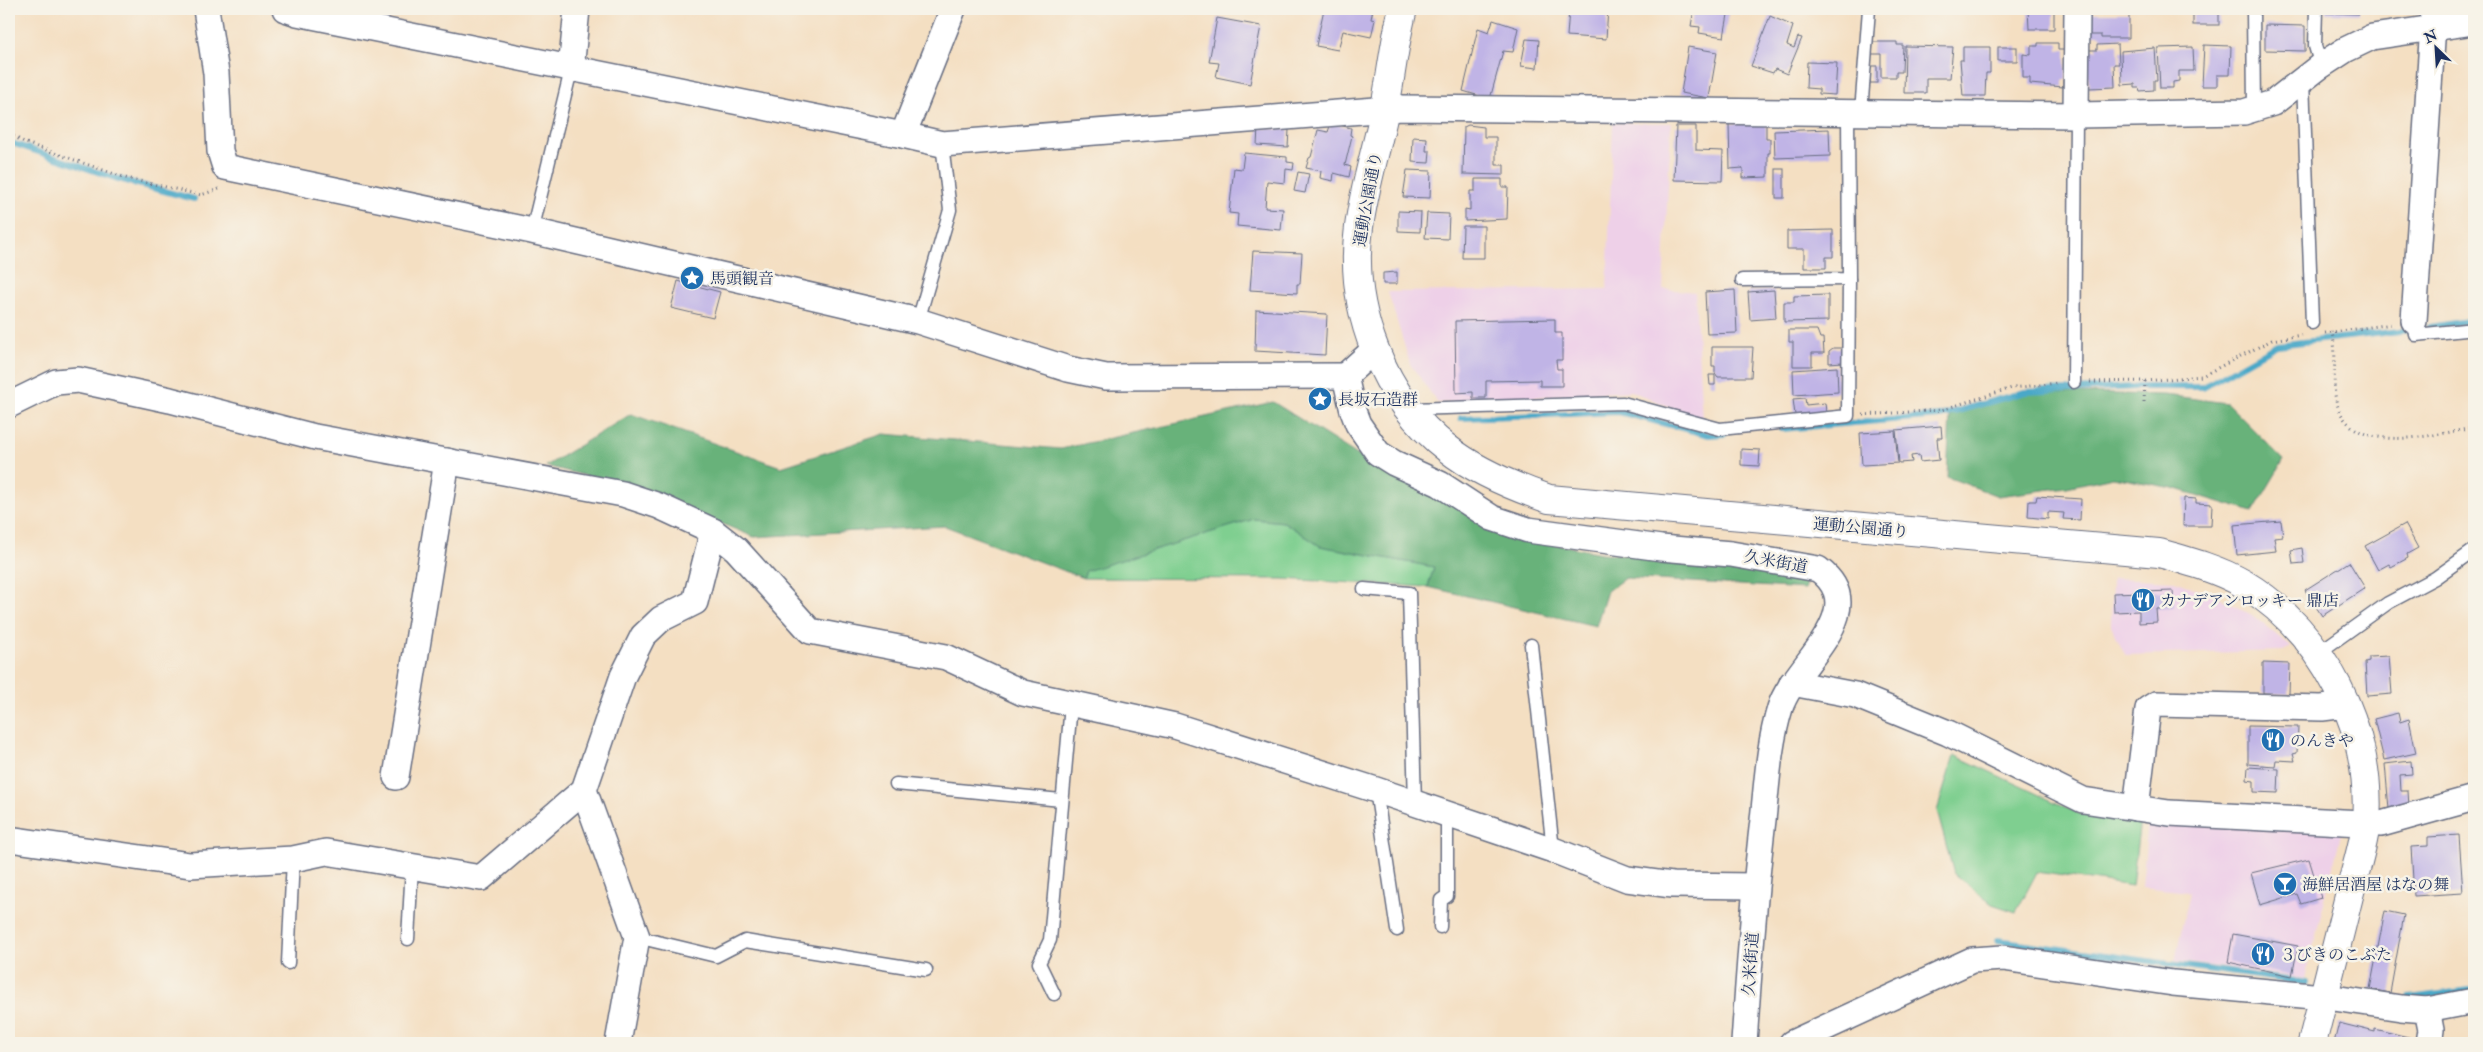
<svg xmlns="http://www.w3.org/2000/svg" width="2483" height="1052" viewBox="0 0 2483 1052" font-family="'IM FELL Double Pica','Noto Serif JP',serif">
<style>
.built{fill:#eed0e8}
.green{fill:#7fcf90;stroke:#4d7f77}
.forest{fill:#67b27a;stroke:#41706c}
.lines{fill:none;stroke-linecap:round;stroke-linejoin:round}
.stream{stroke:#49a8c8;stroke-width:6}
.building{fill:#c0b4e6}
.service-casing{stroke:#676d81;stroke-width:15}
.minor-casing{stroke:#676d81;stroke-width:28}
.tertiary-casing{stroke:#676d81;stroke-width:30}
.path{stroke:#676d81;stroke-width:3;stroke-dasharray:1 4;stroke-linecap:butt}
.service{stroke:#fff;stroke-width:12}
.minor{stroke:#fff;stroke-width:25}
.tertiary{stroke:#fff;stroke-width:28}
.labels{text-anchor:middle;stroke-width:5;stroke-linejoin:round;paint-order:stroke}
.street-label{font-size:16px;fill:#1b2f5e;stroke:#f7f3e8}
.poi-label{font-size:16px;fill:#1b2f5e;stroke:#f7f3e8;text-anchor:start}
</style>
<rect width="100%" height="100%" fill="#f7f3e8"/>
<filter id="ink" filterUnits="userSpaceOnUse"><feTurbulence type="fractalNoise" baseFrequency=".02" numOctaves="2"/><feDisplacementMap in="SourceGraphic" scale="10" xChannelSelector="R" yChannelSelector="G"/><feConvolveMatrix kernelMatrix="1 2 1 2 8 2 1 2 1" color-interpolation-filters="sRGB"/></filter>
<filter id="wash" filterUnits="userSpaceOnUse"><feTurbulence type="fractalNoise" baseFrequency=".0096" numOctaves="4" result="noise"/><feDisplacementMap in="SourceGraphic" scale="20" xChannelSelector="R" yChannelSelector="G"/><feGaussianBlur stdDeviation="1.12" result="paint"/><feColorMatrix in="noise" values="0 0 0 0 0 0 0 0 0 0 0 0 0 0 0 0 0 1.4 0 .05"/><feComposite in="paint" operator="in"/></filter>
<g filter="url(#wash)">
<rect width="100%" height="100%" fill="#f4dfc2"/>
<g class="built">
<polygon points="1613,123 1671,123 1663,289 1695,292 1702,420 1631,391 1438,403 1410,364 1388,292 1607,289"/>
<polygon points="2112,578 2174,581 2220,598 2252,615 2291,647 2283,651 2125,655 2111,626"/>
<polygon points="2148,821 2342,830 2305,979 2175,961 2189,892 2142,887"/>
</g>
<g class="green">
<polygon points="1254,519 1284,522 1320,546 1434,567 1428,587 1282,579 1083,578 1085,571"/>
<polygon points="1954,755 2080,814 2140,820 2132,886 2037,872 2016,912 1992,904 1954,874 1937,811"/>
</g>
<g class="forest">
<polygon points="2025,392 2165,395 2227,403 2284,460 2253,512 2173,488 2113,477 2067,487 1998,496 1947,477 1950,414"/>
<polygon points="1273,402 1367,461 1435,493 1500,533 1601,553 1729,561 1806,575 1805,589 1625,578 1607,591 1596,626 1428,587 1434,567 1320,546 1284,522 1254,519 1086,571 1083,578 945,526 754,537 635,488 546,466 631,414 781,467 884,434 1061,449"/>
</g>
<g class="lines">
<g class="stream">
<polyline points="9,142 115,178 194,199"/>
<polyline points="2430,327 2474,320"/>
<polyline points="1461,418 1619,412 1709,435 1724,434"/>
<polyline points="1781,429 1940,416 2025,392 2136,387 2203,387 2277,345 2409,330"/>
<polyline points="1997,940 2307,983"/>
<polyline points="2410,998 2470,990"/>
</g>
</g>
<g id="blocks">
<g class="building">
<polygon points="1324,9 1373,9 1371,19 1375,20 1371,37 1343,31 1338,50 1316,46"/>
<polygon points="1569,9 1608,9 1606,39 1567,36"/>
<polygon points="1694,9 1729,9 1724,37 1699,33 1700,27 1691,26"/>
<polygon points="2028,9 2054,9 2054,29 2029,29"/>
<rect x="2193" y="9" width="26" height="16"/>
<polygon points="2326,9 2359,9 2359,14 2326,13"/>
<polygon points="2445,9 2474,9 2474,13 2451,12"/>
<polygon points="2087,13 2129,13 2129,38 2101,38 2101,35 2087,35"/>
<polygon points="1770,16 1793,26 1787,45 1794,48 1798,37 1802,38 1787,74 1775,69 1773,73 1751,66"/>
<polygon points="1217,18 1261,26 1250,84 1216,77 1219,63 1209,62"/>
<polygon points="1493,20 1518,28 1513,52 1503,51 1490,99 1463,91 1478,28 1489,32"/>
<polygon points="2265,25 2305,26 2305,51 2265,50"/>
<polygon points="1526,39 1539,40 1537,68 1521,66"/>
<polygon points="1873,42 1897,42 1897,45 1903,45 1902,72 1896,72 1896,77 1881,77 1881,54 1872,54"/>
<polygon points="2038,43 2058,43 2058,50 2066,50 2066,80 2063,80 2063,87 2030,84 2030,78 2023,78 2023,54 2031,55 2031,46 2038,46"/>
<polygon points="2118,44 2119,64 2114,64 2115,87 2089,88 2086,50 2097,50 2097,45"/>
<polygon points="2204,45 2231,46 2230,75 2217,75 2217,86 2202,86"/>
<polygon points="1905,46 1953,47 1950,78 1926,78 1926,93 1904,93"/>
<polygon points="1688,47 1717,52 1709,98 1681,93"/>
<polygon points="1963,47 1990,47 1990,73 1986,73 1985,96 1963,96 1960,60 1963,60"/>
<rect x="1998" y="47" width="19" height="14"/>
<polygon points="2193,47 2194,71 2179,71 2179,81 2173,82 2173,88 2160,88 2158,48"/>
<polygon points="2155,48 2157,80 2154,80 2154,90 2140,91 2139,88 2135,88 2135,84 2122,85 2121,51"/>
<polygon points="1807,62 1837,63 1835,95 1819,94 1819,89 1806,88"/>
<rect x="1870" y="66" width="7" height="17"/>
<polygon points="1331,123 1351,128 1350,135 1352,136 1345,165 1351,167 1349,177 1334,173 1333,181 1320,178 1321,171 1306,168 1309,158 1311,157 1318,130 1328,132"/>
<polygon points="1766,123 1766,139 1770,139 1770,153 1768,153 1768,177 1743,178 1743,168 1730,169 1729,124"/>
<polygon points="1468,125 1484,127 1484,137 1496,137 1496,165 1504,165 1504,175 1463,174 1464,127"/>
<polygon points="1676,126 1696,126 1696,150 1723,151 1722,181 1674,180"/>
<polygon points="1258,128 1289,130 1288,147 1257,145"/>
<polygon points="1829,129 1830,156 1775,158 1774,131"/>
<polygon points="1413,137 1427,138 1426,151 1430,151 1429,163 1412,162"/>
<polygon points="1244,153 1287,157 1287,162 1294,163 1293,170 1286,169 1285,183 1267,181 1265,208 1283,209 1281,230 1237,226 1238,214 1229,213 1234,168 1242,169"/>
<rect x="1776" y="169" width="8" height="29"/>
<polygon points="1407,170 1431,171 1430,198 1403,197"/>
<polygon points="1298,172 1309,174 1305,193 1294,191"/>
<polygon points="1475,179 1502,179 1502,187 1508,187 1507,219 1465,221 1465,209 1470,210 1470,191 1475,191"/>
<polygon points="1398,211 1421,212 1420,232 1398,231"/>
<polygon points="1427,213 1449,214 1448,239 1425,238"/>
<polygon points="1463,226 1484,226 1484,258 1462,258"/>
<polygon points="1833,230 1833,257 1826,257 1826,268 1804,268 1804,249 1787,249 1787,231"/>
<polygon points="1253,251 1302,253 1300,284 1297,284 1297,293 1250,290"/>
<polygon points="1397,272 1397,284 1383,284 1383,273"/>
<polygon points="678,281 720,292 713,318 671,308"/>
<polygon points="1735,290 1737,333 1707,334 1705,292"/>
<polygon points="1774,290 1776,318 1750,320 1748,292"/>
<polygon points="1828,295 1828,321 1784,322 1784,302 1794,302 1794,296"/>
<polygon points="1256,310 1327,314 1325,355 1255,351"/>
<polygon points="1555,319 1555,333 1562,333 1562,360 1556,360 1557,369 1562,369 1562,386 1540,386 1540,380 1486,381 1486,398 1473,398 1473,392 1456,393 1455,321"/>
<polygon points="1789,330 1817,330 1820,338 1823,338 1824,353 1812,353 1812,366 1793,366 1793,342 1789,342"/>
<polygon points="1712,347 1753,347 1751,377 1718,377 1715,373 1715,366 1712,366"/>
<polygon points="1833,348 1842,348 1843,362 1829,363 1829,351"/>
<polygon points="1837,367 1838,392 1794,395 1793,370"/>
<polygon points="1709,375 1715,375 1715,385 1710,385"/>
<polygon points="1805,398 1806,405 1825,403 1826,412 1795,415 1793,399"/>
<polygon points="1941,426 1942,438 1937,438 1939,460 1920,462 1919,455 1911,456 1912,462 1899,463 1896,430"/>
<polygon points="1895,431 1898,463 1862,465 1860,433"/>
<polygon points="1741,449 1760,450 1759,466 1741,465"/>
<polygon points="2037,496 2081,499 2080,520 2063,519 2064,513 2048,512 2048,519 2028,517 2029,501 2036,501"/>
<polygon points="2184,498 2196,499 2196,503 2212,504 2211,526 2183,526"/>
<polygon points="2281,521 2283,536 2274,537 2276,551 2237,555 2234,525"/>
<polygon points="2405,524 2418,548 2407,554 2408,558 2391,567 2389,564 2378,570 2365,546"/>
<polygon points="2302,548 2304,563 2293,564 2291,550"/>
<polygon points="2349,562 2365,588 2322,616 2305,590"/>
<polygon points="2173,591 2174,608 2156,609 2157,622 2139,623 2139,611 2114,612 2113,593"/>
<polygon points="2389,656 2392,694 2367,696 2365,662 2369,661 2369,657"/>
<polygon points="2263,663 2290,664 2289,694 2263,693"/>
<polygon points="2398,713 2400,722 2409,719 2416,753 2384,760 2374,719"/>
<polygon points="2248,726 2298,727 2297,753 2293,754 2295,761 2276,760 2275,766 2248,764"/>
<polygon points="2411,761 2412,774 2400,775 2401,791 2408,791 2409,807 2389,809 2385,764"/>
<polygon points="2248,767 2279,769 2278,793 2254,792 2254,781 2247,780"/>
<polygon points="2459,835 2463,893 2414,896 2411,847 2428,846 2428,837"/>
<polygon points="2309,859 2321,898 2301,904 2297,894 2260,905 2251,873"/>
<polygon points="2385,911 2404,915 2390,993 2370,989"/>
<polygon points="2233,934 2298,946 2292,976 2228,962"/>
<polygon points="2339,1023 2375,1032 2375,1029 2425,1041 2424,1043 2334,1043"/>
</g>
</g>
</g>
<g filter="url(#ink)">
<use href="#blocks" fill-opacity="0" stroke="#676d81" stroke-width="1"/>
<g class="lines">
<g class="service-casing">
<g id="service">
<polyline points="2253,9 2254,109"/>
<polyline points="2316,9 2315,46 2321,66"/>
<polyline points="2303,80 2312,323"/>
<polyline points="1861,112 1869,9"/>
<polyline points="532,231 571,70"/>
<polyline points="1742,280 1849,279 1848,113"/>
<polyline points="918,321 950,210 942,144"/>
<polyline points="2414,321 2416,335 2474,329"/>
<polyline points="2074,382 2076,115"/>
<polyline points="1410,409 1623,403 1720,429 1848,416 1849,279"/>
<polyline points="1364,589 1409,593 1415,803"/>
<polyline points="1531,645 1553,850"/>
<polyline points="2318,653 2388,603 2435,578 2474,550"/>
<polyline points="896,784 1061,800"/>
<polyline points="1376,790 1397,930"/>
<polyline points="1440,927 1441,900 1447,896 1447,814"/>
<polyline points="637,937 716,956 745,941 926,970"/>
<polyline points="408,939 412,866"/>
<polyline points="288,963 293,859"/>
<polyline points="1054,994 1039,963 1050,940 1071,705"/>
</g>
</g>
<g class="minor-casing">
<g id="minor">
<polyline points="206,9 216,73 220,151 225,167 532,231 918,321 1068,369 1106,377 1345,376"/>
<polyline points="285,9 297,13 903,135 942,144 1401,108 2076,115 2244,112 2273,103 2319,67 2345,50 2372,37 2474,22"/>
<polyline points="571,70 577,9"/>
<polyline points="2076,115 2077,9"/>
<polyline points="903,135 953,9"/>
<polyline points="2414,321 2434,9"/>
<path d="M1375,349L1345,376L1353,411L1358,424L1378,453L1394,463L1440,484L1492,518L1528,530L1661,548L1731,554L1818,569C1875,611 1793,665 1780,708C1769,744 1767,782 1763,820C1754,894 1749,969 1744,1043"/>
<polyline points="9,405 56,382 78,380 170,400 315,437 623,494 659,506 713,531 736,549 810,631 946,657 1023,693 1175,726 1376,790 1553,850 1627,879 1672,885 1755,886"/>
<polyline points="1792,683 1855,695 1948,733 2083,800 2169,813 2381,824 2474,798"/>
<polyline points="396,777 447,461"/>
<polyline points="584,790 637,937 618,1043"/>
<polyline points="2136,808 2148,709 2156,704 2322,708 2346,705"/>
<polyline points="9,839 190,865 293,859 326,852 481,878 584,790 623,676 643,636 661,619 695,602 713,531"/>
<polyline points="2427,1010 2431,1030 2429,1043"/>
<polyline points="1792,1043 1972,960 2003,958 2173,983 2334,998 2401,1008 2427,1010 2474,1001"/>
</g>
</g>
<g class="tertiary-casing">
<path id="tertiary" d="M1403,9C1394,43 1391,78 1384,113C1376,151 1364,189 1359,227C1348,308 1383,399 1448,449C1477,472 1514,487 1549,499L2159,553C2188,561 2218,569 2244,584C2324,632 2373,730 2366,822C2364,845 2355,870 2350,892C2337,943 2325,993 2312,1043"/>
</g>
<g class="path">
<polyline points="9,134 26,143 126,178 201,195 219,189"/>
<path d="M2331,331C2339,351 2331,379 2336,400C2349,459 2433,434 2474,428"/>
<polyline points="2325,333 2393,324"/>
<polyline points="2090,382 2145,381 2202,376 2272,340 2301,335"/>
<polyline points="2144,402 2145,381"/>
<polyline points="1863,415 1941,410 2012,388 2058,383"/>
</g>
<use href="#service" class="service"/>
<use href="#minor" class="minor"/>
<use href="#tertiary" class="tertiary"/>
</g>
</g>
<defs>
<g id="sight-disc" transform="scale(1.25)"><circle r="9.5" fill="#1f6fb2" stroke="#f7f3e8"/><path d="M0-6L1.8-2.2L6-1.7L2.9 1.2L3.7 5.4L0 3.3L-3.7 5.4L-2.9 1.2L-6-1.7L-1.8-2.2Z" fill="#fff"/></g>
<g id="restaurant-disc" transform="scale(1.25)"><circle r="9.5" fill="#1f6fb2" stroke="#f7f3e8"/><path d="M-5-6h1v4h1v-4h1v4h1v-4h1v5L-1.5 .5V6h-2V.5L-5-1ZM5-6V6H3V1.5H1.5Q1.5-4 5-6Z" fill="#fff"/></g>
<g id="bar-disc" transform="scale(1.25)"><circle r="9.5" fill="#1f6fb2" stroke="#f7f3e8"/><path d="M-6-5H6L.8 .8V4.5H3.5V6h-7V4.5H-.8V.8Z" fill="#fff"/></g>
</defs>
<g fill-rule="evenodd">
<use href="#sight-disc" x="692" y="278"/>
<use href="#sight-disc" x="1320" y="399"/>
<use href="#restaurant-disc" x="2143" y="600"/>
<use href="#restaurant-disc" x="2273" y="740"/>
<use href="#bar-disc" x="2285" y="884"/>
<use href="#restaurant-disc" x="2263" y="954"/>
</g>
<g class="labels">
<g class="street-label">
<text transform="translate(1367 199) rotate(-80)" y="6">運動公園通り</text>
<text transform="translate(1861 527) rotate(5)" y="6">運動公園通り</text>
<text transform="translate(1776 561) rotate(10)" y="6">久米街道</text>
<text transform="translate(1750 964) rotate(-86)" y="6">久米街道</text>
</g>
<g class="poi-label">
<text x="710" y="284">馬頭観音</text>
<text x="1338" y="405">長坂石造群</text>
<text x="2160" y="606">カナデアンロッキー 鼎店</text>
<text x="2290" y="746">のんきや</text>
<text x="2302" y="890">海鮮居酒屋 はなの舞</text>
<text x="2280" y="960">３びきのこぶた</text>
</g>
</g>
<rect width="2483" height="1052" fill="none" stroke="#f7f3e8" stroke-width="30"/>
<g transform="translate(2436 48) rotate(335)" stroke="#f7f3e8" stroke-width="4" paint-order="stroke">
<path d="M0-4L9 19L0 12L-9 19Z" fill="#1b2f5e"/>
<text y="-8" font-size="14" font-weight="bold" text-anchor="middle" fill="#1b2f5e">N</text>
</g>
</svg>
